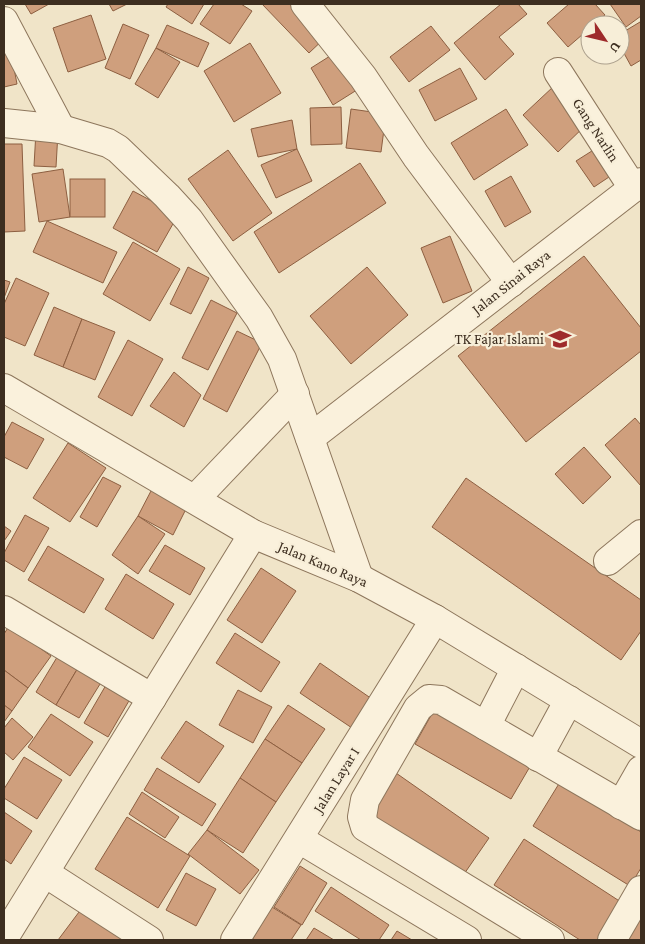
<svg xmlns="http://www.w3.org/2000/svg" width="645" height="944" viewBox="0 0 645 944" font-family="'Crimson Pro',serif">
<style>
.building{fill:#cf9f7d;stroke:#8d5f41}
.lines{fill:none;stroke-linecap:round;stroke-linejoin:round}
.minor-casing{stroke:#8d765c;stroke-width:30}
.minor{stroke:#faf1dc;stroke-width:28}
.labels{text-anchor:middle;stroke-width:4.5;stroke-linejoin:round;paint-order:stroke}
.street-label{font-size:15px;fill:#3d2e20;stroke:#f7eed8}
.poi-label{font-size:15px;fill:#3d2e20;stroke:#f7eed8;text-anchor:end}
</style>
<rect width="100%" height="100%" fill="#f0e4c8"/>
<g class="building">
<polygon points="25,4 49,4 31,14"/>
<polygon points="109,4 127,4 113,11"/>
<polygon points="168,4 204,4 192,24 166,7"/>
<polygon points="214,4 241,4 252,11 230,44 200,24"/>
<polygon points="262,4 296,4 327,36 309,53"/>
<polygon points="501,4 518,4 527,14 499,37 514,54 485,80 454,43"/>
<polygon points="569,4 595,4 605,15 593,25 590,25 590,28 568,47 547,23"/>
<polygon points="610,4 641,4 641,16 626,27"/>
<polygon points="91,15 106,59 68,72 53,28"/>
<polygon points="640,22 641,25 641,60 631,66 620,46 620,34"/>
<polygon points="123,24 149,35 130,79 105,68"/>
<polygon points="167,25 209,43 198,67 156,48"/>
<polygon points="431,26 450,50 409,82 390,57"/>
<polygon points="9,42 17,84 4,87 4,43"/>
<polygon points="250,43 281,93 234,122 204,71"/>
<polygon points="156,48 180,62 158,98 135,84"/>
<polygon points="338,51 360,88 333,105 311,68"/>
<polygon points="460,68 477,99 435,121 419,90"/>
<polygon points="554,86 589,122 558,152 523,115"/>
<polygon points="341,107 342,144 311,145 310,108"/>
<polygon points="351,109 386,114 381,152 346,148"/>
<polygon points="506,109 528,145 474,180 451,143"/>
<polygon points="292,120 297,149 258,157 251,129"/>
<polygon points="36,131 58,132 56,167 34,166"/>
<polygon points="4,144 22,144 25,231 4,232"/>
<polygon points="297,149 312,181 276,198 261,165"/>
<polygon points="595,149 612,175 594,187 576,161"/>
<polygon points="228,150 272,213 233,241 188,179"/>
<polygon points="360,163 386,203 279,273 254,232"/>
<polygon points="63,169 70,217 39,222 32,174"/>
<polygon points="511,176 531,212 505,227 485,191"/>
<rect x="70" y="179" width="35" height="38"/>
<polygon points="133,191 178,215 157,252 113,228"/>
<polygon points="47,221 117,252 103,283 33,252"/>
<polygon points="450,236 472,291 443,303 421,248"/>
<polygon points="133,242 180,269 150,321 103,294"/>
<polygon points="584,256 641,328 641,351 526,442 458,356"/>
<polygon points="188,267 209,278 191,314 170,304"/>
<polygon points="367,267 408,315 351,364 310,316"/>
<polygon points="16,278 49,293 25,346 4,337 4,304"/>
<polygon points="4,280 10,282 4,298"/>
<polygon points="211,300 237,313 208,370 182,358"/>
<polygon points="54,307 82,319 63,367 34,355"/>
<polygon points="82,319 115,332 95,380 63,367"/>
<polygon points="237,331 262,343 227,412 203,399"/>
<polygon points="128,340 163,359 132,416 98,397"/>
<polygon points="174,372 201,395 184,427 150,406"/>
<polygon points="635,418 641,425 641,486 605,445"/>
<polygon points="12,422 44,439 27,469 4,457 4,437"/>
<polygon points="68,443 106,468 70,522 33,498"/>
<polygon points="584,447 611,477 583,504 555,474"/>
<polygon points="103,477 121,486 97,527 80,517"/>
<polygon points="466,478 641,600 641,631 621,660 432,527"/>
<polygon points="152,489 187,507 173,535 138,516"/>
<polygon points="25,515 49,528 24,572 4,560 4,553"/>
<polygon points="138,516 165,534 138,574 112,555"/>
<polygon points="4,526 11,531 4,541"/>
<polygon points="165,545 205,568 190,595 149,571"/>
<polygon points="48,546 104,579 84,613 28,580"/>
<polygon points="261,568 296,591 262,643 227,620"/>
<polygon points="126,574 174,604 153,639 105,609"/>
<polygon points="9,626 51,656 28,688 4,670 4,634"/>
<polygon points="235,633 280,662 261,692 216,663"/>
<polygon points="62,649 82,661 56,705 36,692"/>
<polygon points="82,661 105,676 79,718 56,705"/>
<polygon points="320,663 372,699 352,728 300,693"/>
<polygon points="4,670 28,688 12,711 4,705"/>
<polygon points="106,685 130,699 108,737 84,723"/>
<polygon points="238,690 272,707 253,743 219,725"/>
<polygon points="438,703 535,758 511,799 415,744"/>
<polygon points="4,705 12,711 4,722"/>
<polygon points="288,705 325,729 302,763 265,739"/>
<polygon points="51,714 93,742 70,776 28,747"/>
<polygon points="12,718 33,737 13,760 4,752 4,728"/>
<polygon points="186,721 224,746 199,783 161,758"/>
<polygon points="265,739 302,763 276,802 240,778"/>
<polygon points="24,757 62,780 37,819 4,798 4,789"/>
<polygon points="157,768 216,804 202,826 144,790"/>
<polygon points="396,773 489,838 462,877 368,812"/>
<polygon points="240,778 276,802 243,853 207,830"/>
<polygon points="560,782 641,832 641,868 630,886 533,826"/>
<polygon points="142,792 179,817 165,838 129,814"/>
<polygon points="4,812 32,831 11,864 4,859"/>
<polygon points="127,817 190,856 158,908 95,869"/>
<polygon points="207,830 259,870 240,894 188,854"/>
<polygon points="524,839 624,904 601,940 580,940 494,885"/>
<polygon points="300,866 327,883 302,925 274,907"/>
<polygon points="186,873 216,889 196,926 166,910"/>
<polygon points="331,887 389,925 379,940 361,940 315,911"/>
<polygon points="272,907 301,925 291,940 252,940"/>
<polygon points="82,908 124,940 58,940"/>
<polygon points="641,915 641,940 622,940"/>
<polygon points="314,928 334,940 306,940"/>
<polygon points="397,931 412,940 391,940"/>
</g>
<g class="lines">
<g class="minor-casing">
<g id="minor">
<polyline points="305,4 363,77 416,156 511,283"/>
<polyline points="4,21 61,129"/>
<polyline points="558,72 633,188"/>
<polyline points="4,123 61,129 108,143 118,149 167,196 189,220 259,318 282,359 359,578"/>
<polyline points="4,388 253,534 359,578 435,619 641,744"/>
<polyline points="310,438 641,182"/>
<polyline points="195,499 295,394"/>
<polyline points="608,561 641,534"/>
<polyline points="4,610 152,698"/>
<polyline points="486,726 516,668"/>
<polyline points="538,757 569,700"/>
<polyline points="621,805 641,770"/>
<polyline points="299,839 467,940"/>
<polyline points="45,873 149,940"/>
<polyline points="4,938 253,534"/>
<polyline points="235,940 435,619"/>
<polyline points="550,940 365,827 362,817 365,800 418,708 429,699 441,700 641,816"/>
<polyline points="612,940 641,890"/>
</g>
</g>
<use href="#minor" class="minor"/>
</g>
<defs>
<g id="school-bare" transform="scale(1.725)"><path d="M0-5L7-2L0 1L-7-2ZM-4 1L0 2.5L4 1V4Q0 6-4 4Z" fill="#9e2a2b" stroke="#f7eed8" stroke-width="2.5" paint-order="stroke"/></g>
</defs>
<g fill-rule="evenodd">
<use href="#school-bare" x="560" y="339"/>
</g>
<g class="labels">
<g class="street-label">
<text transform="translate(596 130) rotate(57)" y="5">Gang Narlin</text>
<text transform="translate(511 282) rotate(-38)" y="5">Jalan Sinai Raya</text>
<text transform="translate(323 564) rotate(23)" y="5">Jalan Kano Raya</text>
<text transform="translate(336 780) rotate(-58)" y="5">Jalan Layar I</text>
</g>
<g class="poi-label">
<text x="544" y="344">TK Fajar Islami</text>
</g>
</g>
<rect width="645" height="944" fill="none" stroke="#3d2e20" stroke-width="10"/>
<g transform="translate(605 40) rotate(125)"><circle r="24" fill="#f7eed8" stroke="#ada18e"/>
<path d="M0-4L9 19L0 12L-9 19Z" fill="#9e2a2b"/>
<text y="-8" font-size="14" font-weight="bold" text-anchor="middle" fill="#3d2e20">U</text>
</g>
</svg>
